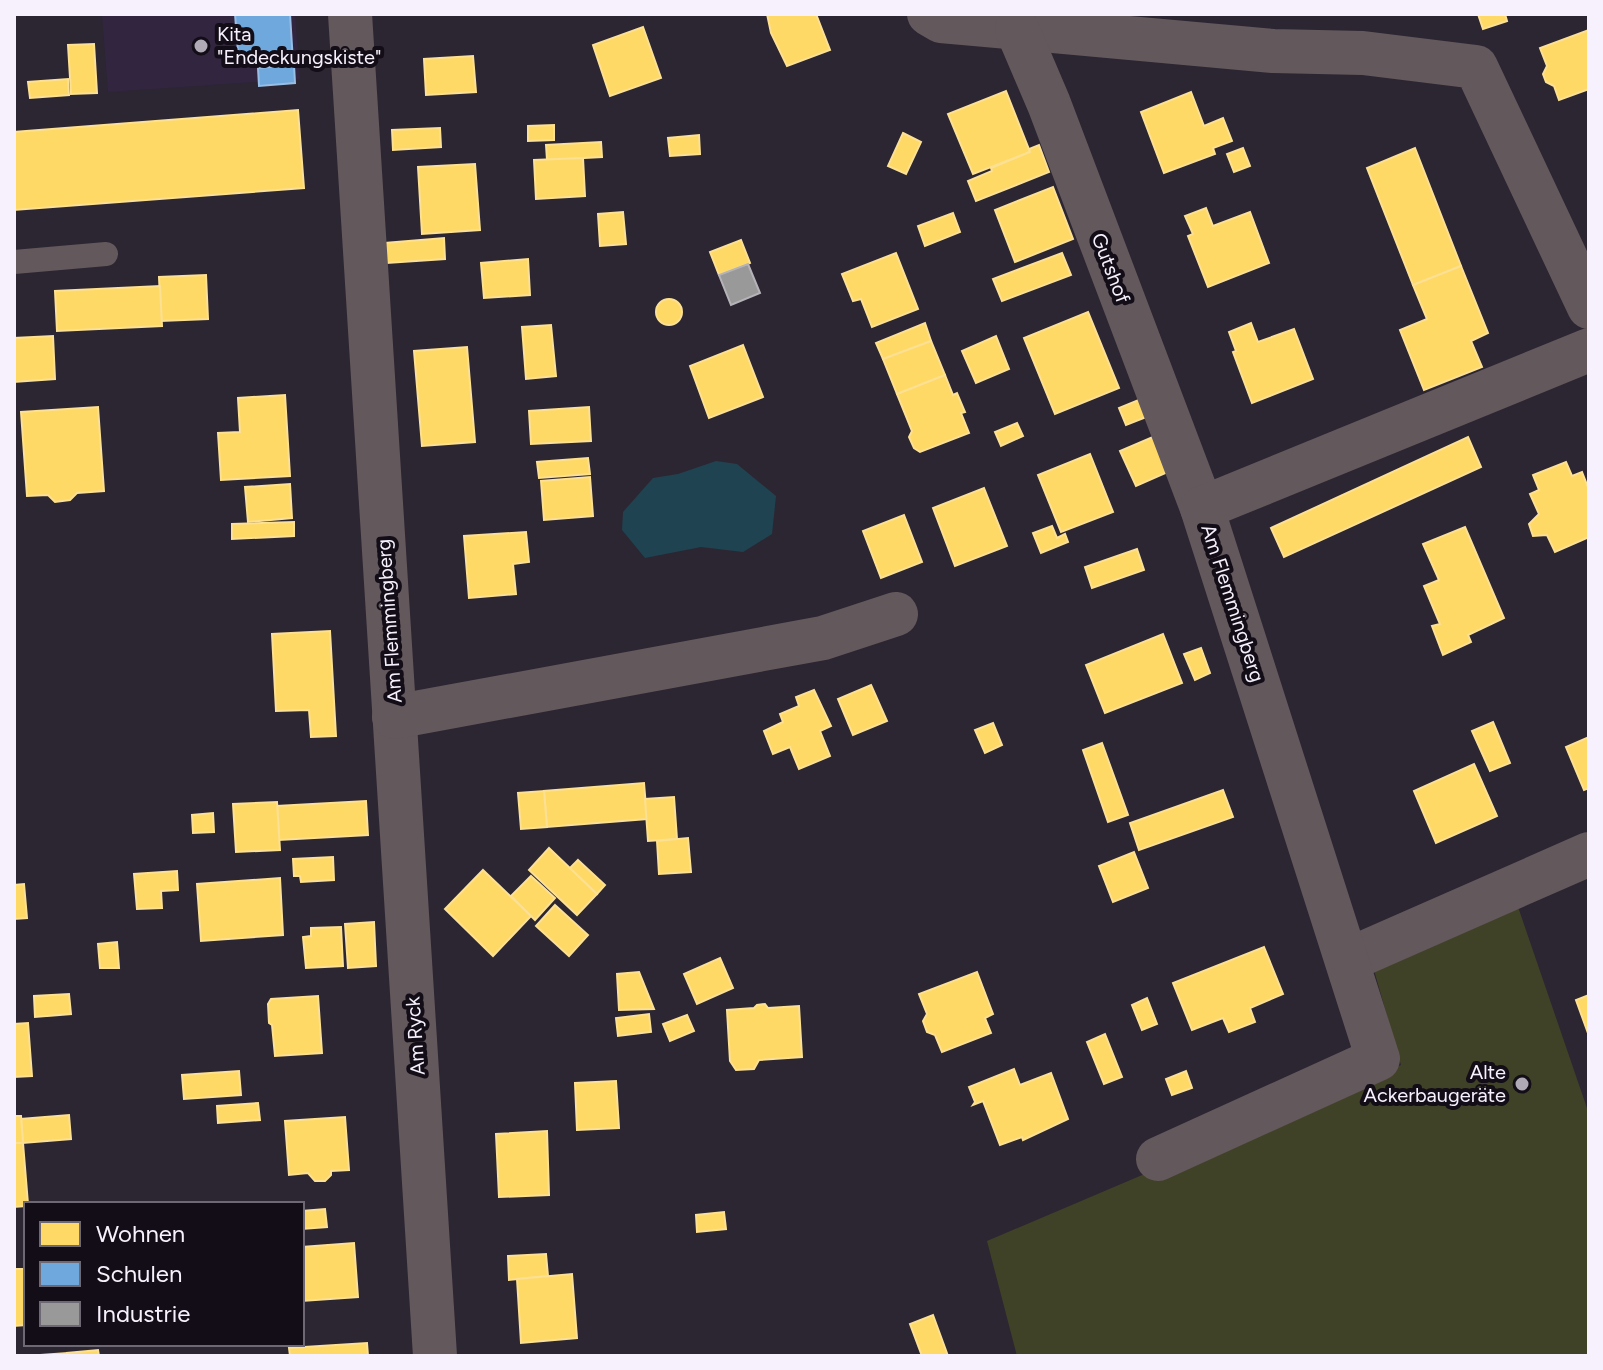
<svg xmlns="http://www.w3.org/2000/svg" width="1603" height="1370" viewBox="0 0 1603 1370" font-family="Figtree,sans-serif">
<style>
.built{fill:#32253f}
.green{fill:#404228}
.water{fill:#204351}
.homes{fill:#ffd966;stroke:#fce093;stroke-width:2}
.schools{fill:#6fa8dc;stroke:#98bee6;stroke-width:2}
.industry{fill:#999;stroke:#b5b3b7;stroke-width:2}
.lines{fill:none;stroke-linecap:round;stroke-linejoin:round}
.service{stroke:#63585c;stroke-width:24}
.minor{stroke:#63585c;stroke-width:44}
.poi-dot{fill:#afaab6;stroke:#120d17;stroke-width:3}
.labels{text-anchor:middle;stroke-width:8;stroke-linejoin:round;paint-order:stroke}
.poi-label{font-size:20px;fill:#f6f1fd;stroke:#120d17;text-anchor:start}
.street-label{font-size:20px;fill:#f6f1fd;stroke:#120d17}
</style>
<rect width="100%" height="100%" fill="#2c2632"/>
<polygon class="built" points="102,14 295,14 300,79 108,92"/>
<polygon class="green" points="1517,904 1589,1114 1589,1356 1017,1356 987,1241 1401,1065 1374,970"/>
<polygon class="water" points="716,461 737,464 776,496 772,534 743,552 701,547 645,558 622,530 623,512 653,478 678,474"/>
<g class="homes">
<polygon points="767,14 816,14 830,50 787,66 771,33"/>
<polygon points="1478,14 1505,14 1507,21 1483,29"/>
<polygon points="643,27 661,78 610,96 593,45"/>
<polygon points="1589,30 1589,89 1559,100 1554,86 1546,82 1543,74 1547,66 1540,48"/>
<polygon points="94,44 97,93 71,94 68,45"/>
<polygon points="473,56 476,92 426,95 424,59"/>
<polygon points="68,79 69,95 30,98 28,82"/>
<polygon points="1006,91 1030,152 973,174 948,114"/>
<polygon points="1191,92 1204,126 1223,118 1232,141 1213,148 1215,154 1164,173 1141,112"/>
<polygon points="298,110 304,188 14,210 14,132"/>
<polygon points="554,125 554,140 528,141 528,126"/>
<polygon points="440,128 441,147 393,150 392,130"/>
<polygon points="903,133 921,142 906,174 888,166"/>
<polygon points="699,135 700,154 670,156 668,138"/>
<polygon points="601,142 602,157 547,160 546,145"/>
<polygon points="1039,145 1049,172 976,201 968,181 992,171 991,168 1030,152 1029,149"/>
<polygon points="1243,148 1250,166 1234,172 1227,154"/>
<polygon points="1415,148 1461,266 1413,285 1367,168"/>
<polygon points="583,158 585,196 536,199 534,160"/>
<polygon points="475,164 480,230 422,234 418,167"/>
<polygon points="1053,187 1073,239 1015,262 995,210"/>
<polygon points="1206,208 1213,226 1250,212 1269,263 1208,287 1188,236 1193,234 1185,216"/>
<polygon points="623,212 626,244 600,246 598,214"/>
<polygon points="953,213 960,232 925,246 918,226"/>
<polygon points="444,238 445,259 387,263 385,243"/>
<polygon points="741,240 750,263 719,275 710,252"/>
<polygon points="896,253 918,309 872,327 861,299 853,301 842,274"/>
<polygon points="1062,253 1071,275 1002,301 993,279"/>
<polygon points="528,259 530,295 484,298 481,263"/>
<polygon points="1461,266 1488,333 1471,341 1482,367 1424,390 1400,330 1427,319 1413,285"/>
<polygon points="206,275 208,319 161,321 159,277"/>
<polygon points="160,286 162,326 57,331 55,291"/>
<circle cx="669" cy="312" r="13"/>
<polygon points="1088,312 1119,388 1055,414 1024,338"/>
<polygon points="925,323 931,341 883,359 876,343"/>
<polygon points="1251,323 1258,342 1294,329 1313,379 1252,403 1233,352 1236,351 1229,332"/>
<polygon points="551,325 556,376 526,379 522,327"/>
<polygon points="53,336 55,379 14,382 14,338"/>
<polygon points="996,336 1009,369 976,383 962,351"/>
<polygon points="931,341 945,375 897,394 883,359"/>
<polygon points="743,345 763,397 709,418 690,366"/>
<polygon points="467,347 475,442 422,446 414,351"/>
<polygon points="945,375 953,395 957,393 965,412 961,413 969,433 920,452 914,448 909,437 912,431 897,394"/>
<polygon points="285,395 290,476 221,480 218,433 240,432 238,398"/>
<polygon points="1141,399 1149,416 1126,425 1119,408"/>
<polygon points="98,407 104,491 77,493 70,500 55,502 48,495 27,496 21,412"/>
<polygon points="589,407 591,441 531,444 529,411"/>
<polygon points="1017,423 1023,436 1001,446 995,432"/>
<polygon points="1155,436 1170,471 1136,486 1120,451"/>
<polygon points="1468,437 1481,467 1284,557 1271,528"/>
<polygon points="1090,454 1113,512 1061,532 1038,475"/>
<polygon points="588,458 590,474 539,478 537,462"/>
<polygon points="1566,462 1572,476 1582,472 1589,490 1589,537 1555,552 1547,535 1533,536 1529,524 1539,514 1530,494 1539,490 1533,475"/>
<polygon points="590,477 593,516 544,520 541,481"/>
<polygon points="290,484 292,518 248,522 245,487"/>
<polygon points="984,488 1007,546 955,566 933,508"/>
<polygon points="904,515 922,562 881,578 863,531"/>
<polygon points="294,522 294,536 232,539 232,524"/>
<polygon points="1052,526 1057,538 1065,534 1068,542 1041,553 1033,533"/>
<polygon points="1465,527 1504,618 1468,635 1471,642 1443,655 1432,626 1440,624 1424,586 1439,580 1423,544"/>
<polygon points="526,532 529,562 513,564 516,594 469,598 464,536"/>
<polygon points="1137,549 1144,570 1092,588 1085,567"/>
<polygon points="330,631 336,736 311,737 309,710 276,711 272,634"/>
<polygon points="1163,634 1182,683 1105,713 1086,665"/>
<polygon points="1201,648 1210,673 1195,680 1184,654"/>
<polygon points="871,685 887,721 853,735 838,699"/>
<polygon points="814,690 831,726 820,731 830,756 799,769 790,747 773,754 764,731 783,722 780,714 799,706 796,697"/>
<polygon points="1493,722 1510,763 1490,771 1472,731"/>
<polygon points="993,723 1002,745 985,753 975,730"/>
<polygon points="1589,737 1589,788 1584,790 1566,747"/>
<polygon points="1102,743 1128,815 1108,822 1083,750"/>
<polygon points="1474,764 1497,816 1436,843 1414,791"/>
<polygon points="644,783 647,819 547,827 544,791"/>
<polygon points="1223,790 1233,817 1139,850 1130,823"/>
<polygon points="544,791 547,827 521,829 518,793"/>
<polygon points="674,797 677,839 648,841 645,799"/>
<polygon points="366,801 368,835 279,840 277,806"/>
<polygon points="277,802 280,850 236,852 233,804"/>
<polygon points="213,813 214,832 193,833 192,815"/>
<polygon points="688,838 691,872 659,874 657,841"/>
<polygon points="549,848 597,894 577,915 529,870"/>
<polygon points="1134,852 1148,888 1113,902 1099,866"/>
<polygon points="333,857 334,880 301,882 300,876 294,876 293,859"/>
<polygon points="578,860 605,885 597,894 570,868"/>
<polygon points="483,870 531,916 493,956 445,909"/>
<polygon points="177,871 178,890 161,891 162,908 137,909 134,874"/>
<polygon points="531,876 555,898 535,920 511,896"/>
<polygon points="280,878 283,935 201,941 197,884"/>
<polygon points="24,884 27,918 14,919 14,885"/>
<polygon points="555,905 588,935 569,956 536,926"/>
<polygon points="374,922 376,966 348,968 345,924"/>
<polygon points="341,927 343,966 306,968 303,937 311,936 311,928"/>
<polygon points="117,942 119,968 100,968 98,944"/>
<polygon points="1264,947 1283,994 1250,1008 1255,1022 1229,1032 1223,1018 1192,1030 1173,983"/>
<polygon points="720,958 733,988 697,1004 684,974"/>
<polygon points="639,972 654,1009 619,1010 617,974"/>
<polygon points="977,972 993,1014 985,1018 991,1033 942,1052 935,1035 927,1032 923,1021 927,1014 919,994"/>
<polygon points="69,994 71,1014 35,1017 34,996"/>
<polygon points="1589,995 1589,1036 1576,1000"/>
<polygon points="318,996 322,1053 275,1056 272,1025 269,1023 268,1004 271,999"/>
<polygon points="1147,998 1157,1024 1142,1030 1132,1005"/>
<polygon points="765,1004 768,1008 799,1006 802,1057 759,1060 754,1069 736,1070 730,1061 727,1010 754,1008 757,1005"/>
<polygon points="649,1014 651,1032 618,1036 616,1018"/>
<polygon points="687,1015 694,1031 670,1041 663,1024"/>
<polygon points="28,1023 32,1076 14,1077 14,1024"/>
<polygon points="1105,1034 1122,1077 1104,1084 1087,1042"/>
<polygon points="1014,1069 1020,1085 1051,1073 1068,1119 1023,1140 1022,1137 1000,1145 983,1101 973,1105 975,1102 969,1087"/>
<polygon points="239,1071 241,1095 184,1099 182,1075"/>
<polygon points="1186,1071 1192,1088 1172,1095 1166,1079"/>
<polygon points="616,1081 619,1128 577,1130 575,1083"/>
<polygon points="258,1103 260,1120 218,1123 217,1106"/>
<polygon points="69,1115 71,1139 23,1143 21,1119"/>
<polygon points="14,1116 21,1116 23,1143 14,1143"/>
<polygon points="345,1117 349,1170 331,1171 331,1175 325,1181 315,1181 308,1173 289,1175 285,1121"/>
<polygon points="547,1131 549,1195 499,1197 496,1134"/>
<polygon points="14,1143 23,1143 28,1204 26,1206 14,1207"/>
<polygon points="325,1209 327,1227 302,1229 302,1211"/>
<polygon points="724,1212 726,1229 697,1232 696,1215"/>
<polygon points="354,1243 358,1297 302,1301 302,1247"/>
<polygon points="546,1254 548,1276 509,1280 508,1256"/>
<polygon points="14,1269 26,1269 26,1325 14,1326"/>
<polygon points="572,1274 577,1338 521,1343 517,1279"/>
<polygon points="933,1315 948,1356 922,1356 910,1324"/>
<polygon points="367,1343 368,1356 290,1356 289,1348"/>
<polygon points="98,1350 99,1356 67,1356 67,1353"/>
<polygon points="67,1353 67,1356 26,1356"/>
</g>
<g class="schools">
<polygon points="235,14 290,14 293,62 239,66"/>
<polygon points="294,65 295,83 259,86 258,68"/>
</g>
<polygon class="industry" points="748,264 760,293 731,305 719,275"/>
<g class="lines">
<polyline class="service" points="14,262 106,254"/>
<g class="minor">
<polyline points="350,14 435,1356"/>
<polyline points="929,14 941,21 1273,51 1363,53 1476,67 1589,307"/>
<polyline points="1017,29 1049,104 1202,508"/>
<polyline points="394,717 823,638 896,614"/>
<polyline points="1348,960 1589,854"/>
<polyline points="1158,1159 1378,1059 1202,508 1589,350"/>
</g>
</g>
<g class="poi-dot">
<circle cx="201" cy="46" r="8"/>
<circle cx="1522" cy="1084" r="8"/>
</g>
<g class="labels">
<g class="poi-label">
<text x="217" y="41">Kita<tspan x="217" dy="23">"Endeckungskiste"</tspan></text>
<text x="1506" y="1079" text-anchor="end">Alte<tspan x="1506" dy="23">Ackerbaugeräte</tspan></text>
</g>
<g class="street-label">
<text transform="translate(1111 268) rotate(69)" y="7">Gutshof</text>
<text transform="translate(1233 603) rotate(72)" y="7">Am Flemmingberg</text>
<text transform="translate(389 621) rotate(-94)" y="7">Am Flemmingberg</text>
<text transform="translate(415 1036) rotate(-94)" y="7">Am Ryck</text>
</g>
</g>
<rect width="1603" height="1370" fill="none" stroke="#f6f1fd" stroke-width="32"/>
<rect x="24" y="1202" width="280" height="144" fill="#120d17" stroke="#6d6873" stroke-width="2"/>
<rect x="40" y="1222" width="40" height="24" fill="#ffd966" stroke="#6d6873" stroke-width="2"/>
<text x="96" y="1242" font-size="24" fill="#f6f1fd">Wohnen</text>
<rect x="40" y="1262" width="40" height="24" fill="#6fa8dc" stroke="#6d6873" stroke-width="2"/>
<text x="96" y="1282" font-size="24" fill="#f6f1fd">Schulen</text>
<rect x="40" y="1302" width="40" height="24" fill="#999999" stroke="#6d6873" stroke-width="2"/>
<text x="96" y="1322" font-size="24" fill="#f6f1fd">Industrie</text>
</svg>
